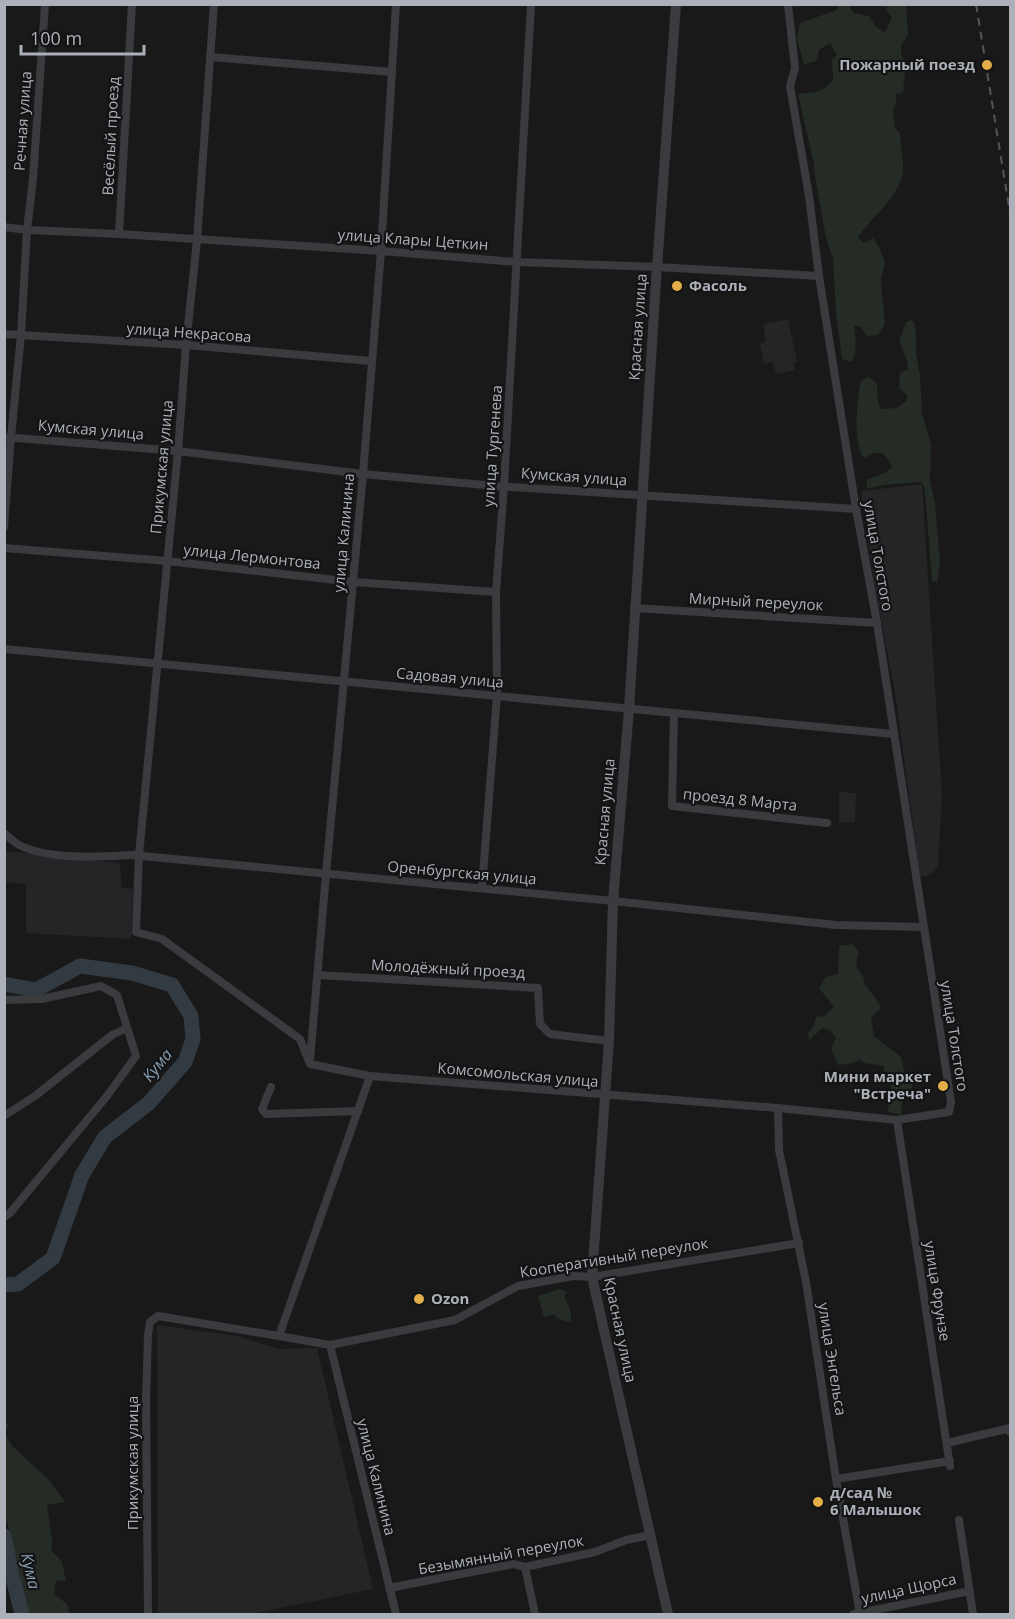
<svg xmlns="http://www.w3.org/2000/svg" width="1015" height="1619" viewBox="0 0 1015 1619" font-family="'Open Sans',sans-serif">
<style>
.built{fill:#252527}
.green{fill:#252c26}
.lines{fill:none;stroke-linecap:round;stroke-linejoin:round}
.river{stroke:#333b42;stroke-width:15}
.minor{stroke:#3a3b3f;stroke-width:8}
.tertiary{stroke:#3a3b3f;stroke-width:10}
.rail{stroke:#53555a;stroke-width:2;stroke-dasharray:8 6;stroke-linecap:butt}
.poi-dot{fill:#e2ae49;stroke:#141415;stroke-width:2}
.labels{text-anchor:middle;stroke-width:4.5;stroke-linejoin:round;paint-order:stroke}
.poi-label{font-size:15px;font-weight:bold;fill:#acb0b9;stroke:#141415;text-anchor:start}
.street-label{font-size:15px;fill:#acb0b9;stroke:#141415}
.water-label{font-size:16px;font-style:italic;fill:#879db0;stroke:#141415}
</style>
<rect width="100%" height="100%" fill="#19191a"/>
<g class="built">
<polygon points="788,319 797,362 793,363 795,370 776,374 773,362 764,364 760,344 766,342 763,324"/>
<polygon points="922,484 942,796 938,866 930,875 920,877 895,692 874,583 861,491"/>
<polygon points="839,792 856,793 855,822 839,822"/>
<polygon points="5,851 119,863 121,875 121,887 133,889 131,939 26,933 26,884 5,882"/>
<polygon points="157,1325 237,1336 279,1349 317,1348 373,1589 250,1614 158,1614"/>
</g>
<g class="green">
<path d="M839,5H850V7L853,13L869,16L875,26L885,33L892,18L886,9L888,5H906L908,35L901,46V55L905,61V71L903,92L899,94L896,93V104L893,109L895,129L900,133C900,145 904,159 903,171C899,199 871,216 858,238L864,243L873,238L879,247L885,262L881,281L885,324L878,335L867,336L859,326H854C856,339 857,350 852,362L842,359L836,313L833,258L826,238L815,176L814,164L798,94C816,91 820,95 833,80L832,59L837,56L830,43L819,50L816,61L804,65L797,39L800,23L837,10Z"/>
<path d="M911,320L914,323L916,337V354L920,375L922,413L931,445L930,480L935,504L940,561L937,583L932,581L925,491L922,482L892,484L867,488V480L885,473L892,467C885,450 879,450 864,458C852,444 857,398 861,381L869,377L877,384L878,403L882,409L897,408L907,400V395L899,388L900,373L908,369L907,360L899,341L906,323Z"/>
<polygon points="853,944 859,952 856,966 863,976 865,985 874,996 881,1008 871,1017 874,1036 901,1057 904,1071 913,1079 912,1088 903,1092 901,1115 888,1112 891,1085 884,1076 884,1066 864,1063 860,1059 854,1063 838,1065 831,1049 836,1038 830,1030 822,1028 809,1041 808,1033 814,1026 816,1016 823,1017 834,1007 819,988 826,977 838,974 839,946"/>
<polygon points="560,1289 568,1292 564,1295 571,1313 571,1321 567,1322 557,1318 554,1314 544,1317 538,1296"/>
<polygon points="5,1422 8,1425 5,1434 13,1447 49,1480 65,1502 47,1505 52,1538 51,1550 62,1562 66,1581 56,1580 54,1594 68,1605 69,1614 29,1614 5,1513"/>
</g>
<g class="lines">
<g class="river">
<polyline points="4,984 36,990 80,966 132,973 172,985 191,1016 193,1039 185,1062 149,1103 105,1137 82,1175 53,1258 18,1284 4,1285"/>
<polyline points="4,1536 12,1575 22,1614"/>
</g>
<g class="minor">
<polyline points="214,4 197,240 186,345 178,451 139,855 136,932 162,939 300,1039 310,1064 370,1076 778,1108 897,1120 949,1112 951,1102 877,623 856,509 819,276 809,196 790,86 795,68 788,4"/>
<polyline points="210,57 392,72"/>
<polyline points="4,227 27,230 119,234 381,251 517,262 657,267 819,276"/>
<polyline points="119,234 132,4"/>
<polyline points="4,334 186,345 371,361"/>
<polyline points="4,437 178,451 363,474 496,486 856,509"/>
<polyline points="4,527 11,437 21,335 27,230 33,179 45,4"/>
<polyline points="4,548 167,561 354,582 496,592"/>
<polyline points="634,608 877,623"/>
<polyline points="4,649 894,734"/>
<polyline points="674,713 672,806 827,823"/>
<path d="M4,833C9,837 14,842 19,845C50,860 98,857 132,855L613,901L836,925L923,927"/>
<polyline points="482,888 497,695 496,592 504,486 531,4"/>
<polyline points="318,975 538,988 540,1024 550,1034 609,1041"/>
<polyline points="4,1000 42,999 101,986 117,995 136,1056 107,1096 10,1213 4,1217"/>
<polyline points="310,1060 326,874 363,474 381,251 396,4"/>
<polyline points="271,1087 262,1109 266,1114 358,1111"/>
<polyline points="778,1108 779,1150 806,1282 836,1479 860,1614"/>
<polyline points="4,1116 35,1096 112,1035 127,1028"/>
<polyline points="897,1120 950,1466"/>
<polyline points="279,1336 370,1076"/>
<polyline points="330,1345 396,1614"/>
<polyline points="947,1443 1010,1428 1010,1432"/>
<polyline points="836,1479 950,1461"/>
<polyline points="959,1520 973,1614"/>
<polyline points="525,1567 535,1614"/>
<polyline points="389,1588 513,1564 525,1567 595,1552 626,1540 650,1535"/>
<polyline points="148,1614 146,1400 148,1335 150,1322 158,1316 279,1336 330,1345 455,1320 518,1286 573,1276 592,1277 799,1243"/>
<polyline points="854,1614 970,1591"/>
</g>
<polyline class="tertiary" points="668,1614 592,1277 609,1041 613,901 629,709 656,281 676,4"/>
<polyline class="rail" points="976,4 1010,213"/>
</g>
<g class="poi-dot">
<circle cx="987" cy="65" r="6"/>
<circle cx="677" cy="286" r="6"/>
<circle cx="943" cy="1086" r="6"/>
<circle cx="419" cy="1299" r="6"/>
<circle cx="818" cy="1502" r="6"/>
</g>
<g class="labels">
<g class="poi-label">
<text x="975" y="70" text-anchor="end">Пожарный поезд</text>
<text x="689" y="291">Фасоль</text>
<text x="931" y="1082" text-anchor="end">Мини маркет<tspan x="931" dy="17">"Встреча"</tspan></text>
<text x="431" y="1304">Ozon</text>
<text x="830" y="1498">д/сад №<tspan x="830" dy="17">6 Малышок</tspan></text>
</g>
<g class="street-label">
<text transform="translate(23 121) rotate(-86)" y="5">Речная улица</text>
<text transform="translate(111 136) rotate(-87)" y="5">Весёлый проезд</text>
<text transform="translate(413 240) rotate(4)" y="5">улица Клары Цеткин</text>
<text transform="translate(638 327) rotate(-86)" y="5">Красная улица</text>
<text transform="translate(189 333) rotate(4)" y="5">улица Некрасова</text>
<text transform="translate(91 430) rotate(5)" y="5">Кумская улица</text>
<text transform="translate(493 446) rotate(-86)" y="5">улица Тургенева</text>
<text transform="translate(162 467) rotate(-85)" y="5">Прикумская улица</text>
<text transform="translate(574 477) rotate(4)" y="5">Кумская улица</text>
<text transform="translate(344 533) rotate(-85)" y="5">улица Калинина</text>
<text transform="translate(878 556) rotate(80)" y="5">улица Толстого</text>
<text transform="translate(252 557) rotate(6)" y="5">улица Лермонтова</text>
<text transform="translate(756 602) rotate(3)" y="5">Мирный переулок</text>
<text transform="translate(450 678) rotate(5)" y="5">Садовая улица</text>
<text transform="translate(740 800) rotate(6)" y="5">проезд 8 Марта</text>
<text transform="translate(605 812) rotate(-85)" y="5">Красная улица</text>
<text transform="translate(462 873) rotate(5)" y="5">Оренбургская улица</text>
<text transform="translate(448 969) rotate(3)" y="5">Молодёжный проезд</text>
<text transform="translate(954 1036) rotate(81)" y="5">улица Толстого</text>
<text transform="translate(518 1075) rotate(5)" y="5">Комсомольская улица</text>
<text transform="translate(614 1258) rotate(-9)" y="5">Кооперативный переулок</text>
<text transform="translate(937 1291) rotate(81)" y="5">улица Фрунзе</text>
<text transform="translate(620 1330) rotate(78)" y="5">Красная улица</text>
<text transform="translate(832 1359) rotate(81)" y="5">улица Энгельса</text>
<text transform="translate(133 1463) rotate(-90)" y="5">Прикумская улица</text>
<text transform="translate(376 1477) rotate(76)" y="5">улица Калинина</text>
<text transform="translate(501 1555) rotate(-10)" y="5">Безымянный переулок</text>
<text transform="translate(909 1589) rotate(-12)" y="5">улица Щорса</text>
</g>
<g class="water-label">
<text transform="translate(157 1065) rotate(-51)" y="6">Кума</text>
<text transform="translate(31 1571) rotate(77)" y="6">Кума</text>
</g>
</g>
<rect width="1015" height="1619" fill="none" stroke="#acb0b9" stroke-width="12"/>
<path d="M21 45v9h123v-9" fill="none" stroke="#acb0b9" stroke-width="3"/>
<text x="30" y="45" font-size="18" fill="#acb0b9" stroke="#141415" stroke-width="4.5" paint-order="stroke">100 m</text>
</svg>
